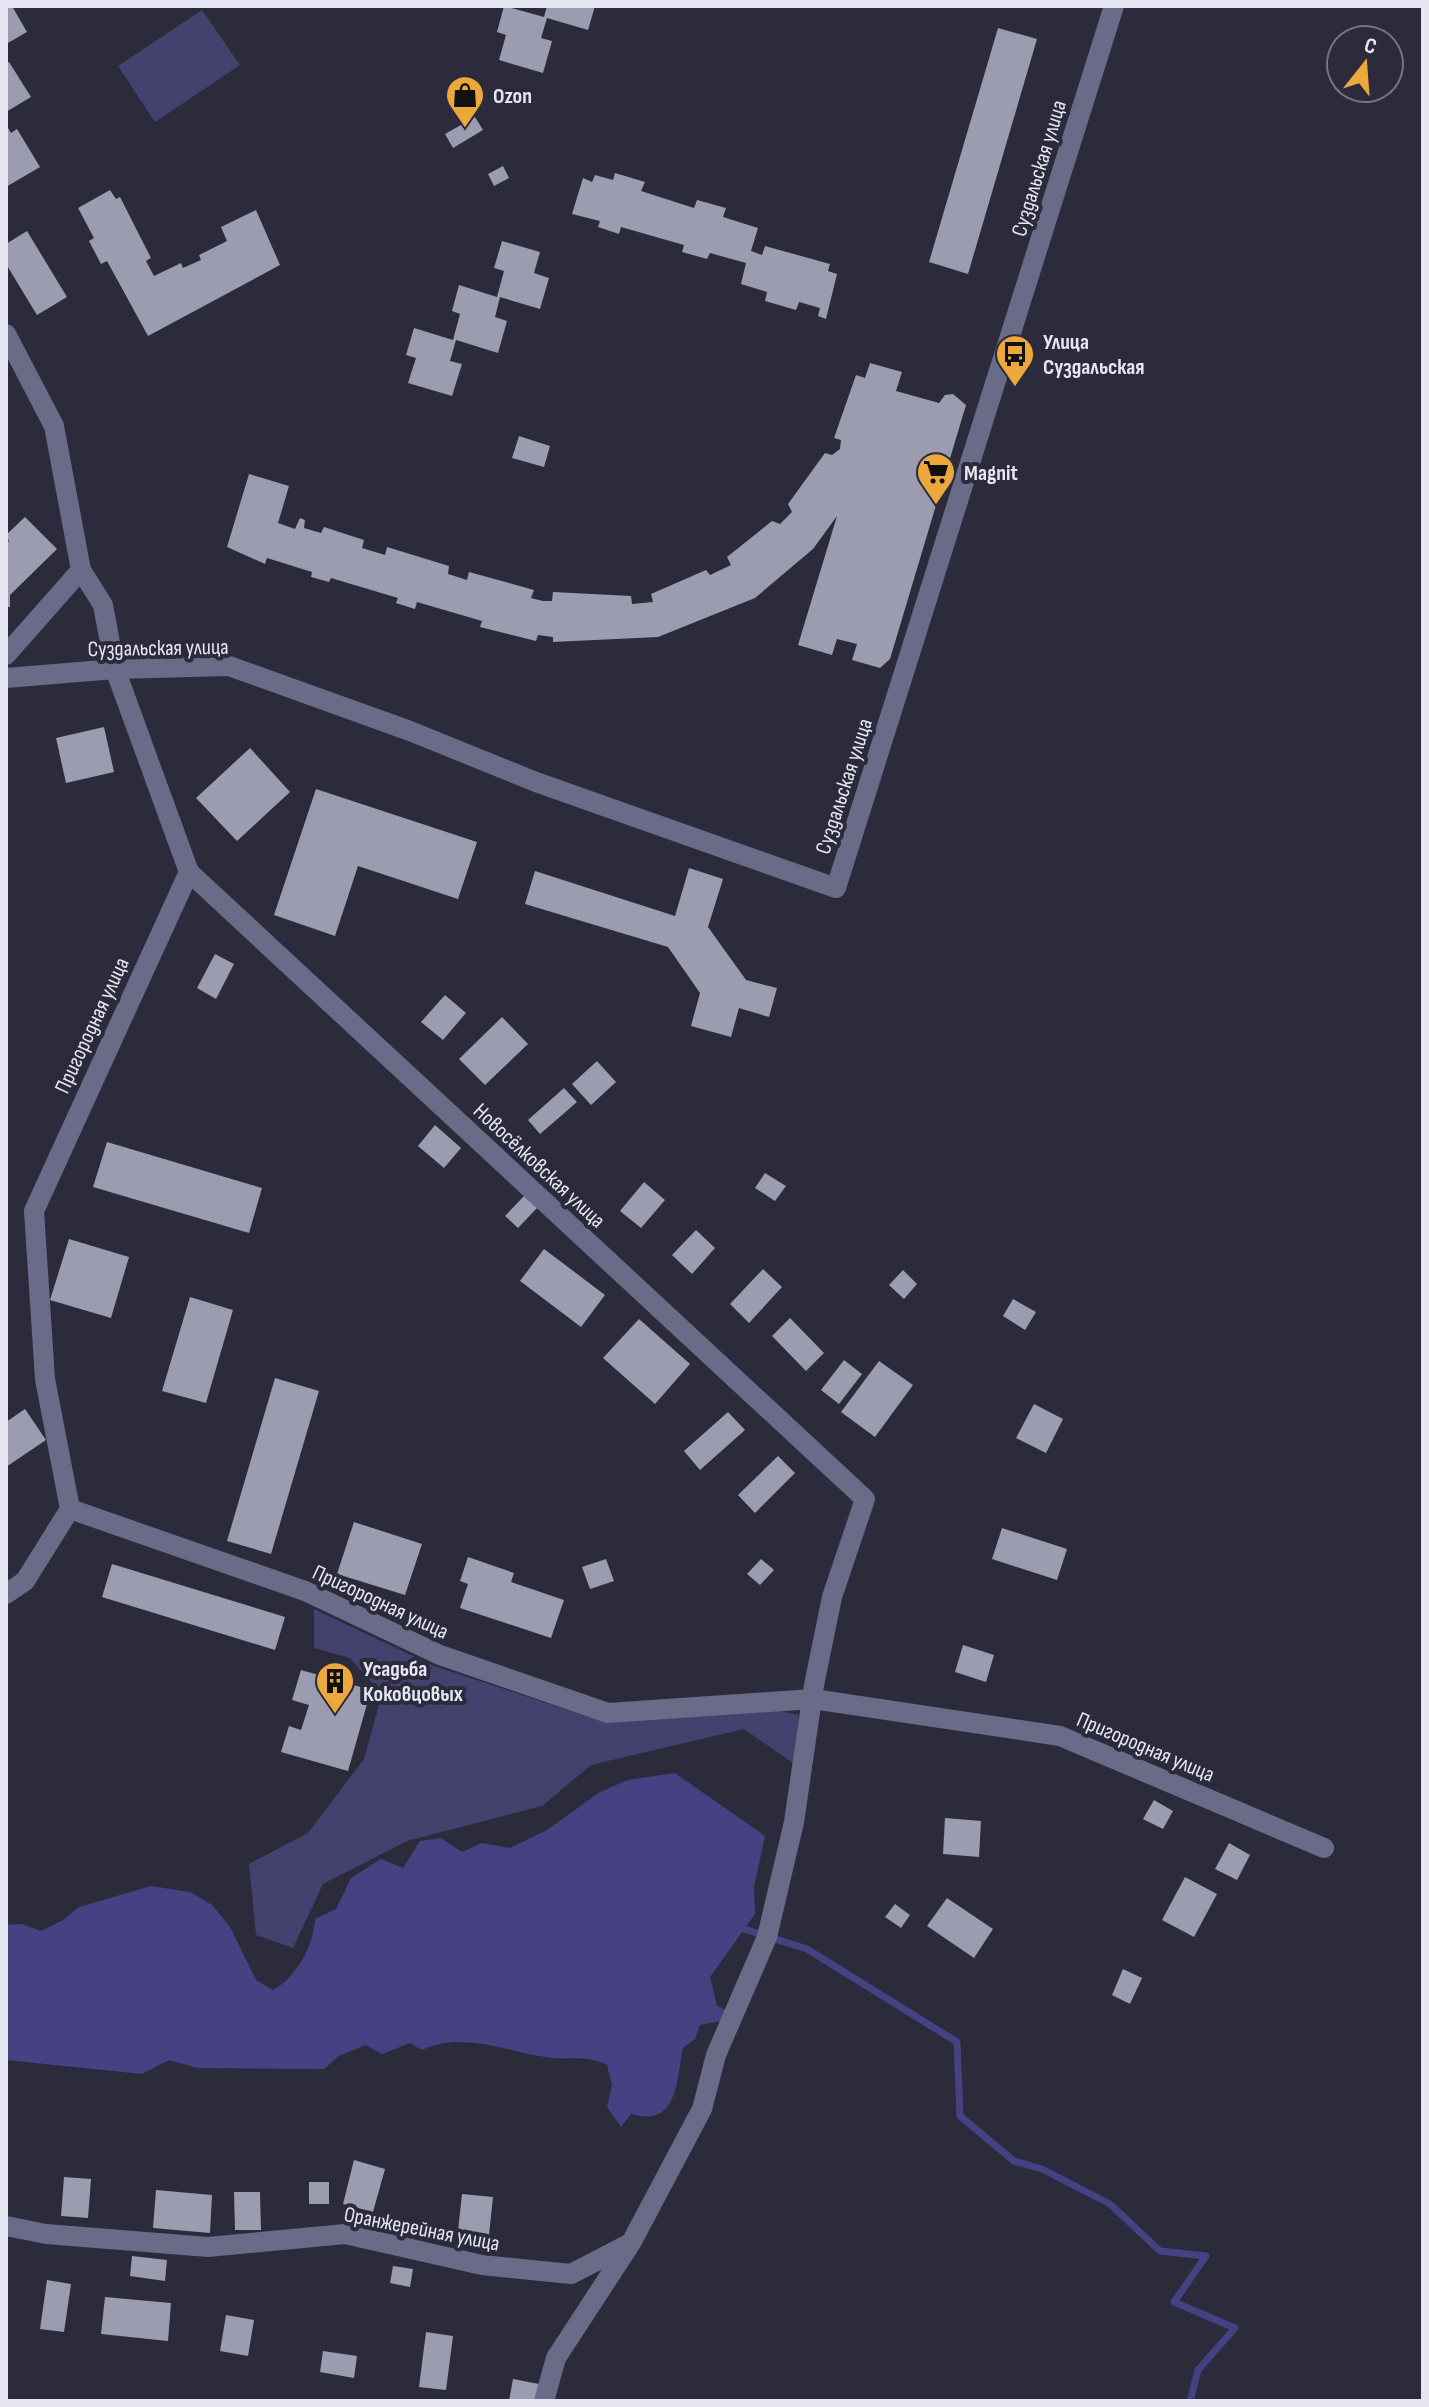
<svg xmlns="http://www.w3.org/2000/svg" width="1429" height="2407" viewBox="0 0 1429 2407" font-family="'Sofia Sans Condensed',sans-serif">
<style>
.green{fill:#43416d}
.water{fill:#464182}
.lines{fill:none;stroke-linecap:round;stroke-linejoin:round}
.stream{stroke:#464182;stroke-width:7}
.building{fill:#9b9cb0}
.minor{stroke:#6a6a89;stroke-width:20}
.labels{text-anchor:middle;stroke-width:8;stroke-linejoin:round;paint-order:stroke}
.poi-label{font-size:22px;font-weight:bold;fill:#e5e6f1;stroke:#2b2b3b;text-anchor:start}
.street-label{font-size:22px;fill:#e5e6f1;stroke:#2b2b3b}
</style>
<rect width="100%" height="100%" fill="#2b2b3b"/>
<g class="green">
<polygon points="202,10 240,65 155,122 118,66"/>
<polygon points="314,1609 434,1666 592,1718 767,1708 799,1715 794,1764 744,1729 591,1765 542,1806 407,1841 323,1884 293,1948 256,1935 249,1864 308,1833 364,1759 382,1694 350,1658 314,1648"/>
</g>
<path class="water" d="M675,1773L765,1836L754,1887L755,1914L710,1977L717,2006L726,2010L721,2021L700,2025L695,2039L683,2048C676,2080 679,2128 631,2114L621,2127L607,2107L612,2085L607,2065C585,2054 568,2061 545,2057C505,2051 461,2031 422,2050L410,2043L382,2054L366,2045L339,2056L324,2069L197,2068L169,2060L142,2074L6,2060V1925L22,1924L41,1931L63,1920L79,1907L151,1886L190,1892L212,1905L230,1927L256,1980L273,1990C296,1978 314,1945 315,1919L336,1909L351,1878L381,1859L403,1868L420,1841L441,1838L462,1852L482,1843L510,1848L547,1830L600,1792L628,1780Z"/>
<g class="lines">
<polyline class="stream" points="744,1929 807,1949 957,2042 960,2116 1014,2161 1042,2169 1110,2204 1160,2251 1206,2256 1174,2302 1235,2328 1198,2370 1190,2401"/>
</g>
<g class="building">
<polygon points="6,6 12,6 27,32 6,44"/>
<polygon points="504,6 544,17 547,6 595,6 588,30 547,18 541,38 552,41 543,73 499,60 506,35 497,32"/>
<polygon points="998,28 1037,39 968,274 929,262"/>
<polygon points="9,62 31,97 6,112 6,64"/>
<polygon points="475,117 483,130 453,148 445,134"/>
<polygon points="8,128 11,133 17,129 40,167 6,187"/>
<polygon points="503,166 509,178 494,186 488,174"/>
<polygon points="615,173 645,182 641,191 694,208 697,200 726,208 723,217 758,228 751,251 762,255 765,246 830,264 828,271 837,274 826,319 818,316 820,308 799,302 796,310 765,301 767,292 741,284 746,263 710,253 707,259 682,252 684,245 621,227 619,234 598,227 600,221 572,214 583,178 592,182 595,175 613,180"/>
<polygon points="110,190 116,199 120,197 151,258 146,261 154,276 181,263 183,268 201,260 199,255 227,241 221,227 256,210 280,265 148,336 107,261 101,264 89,241 94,238 78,208"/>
<polygon points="27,231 67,297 37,315 6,264 6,244"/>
<polygon points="502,241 540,252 534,273 549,278 540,309 500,297 495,317 507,321 498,353 456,340 450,361 462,364 452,396 408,383 416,358 406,355 414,328 453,340 460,314 452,311 459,285 497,297 504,271 494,268"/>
<polygon points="870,363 902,372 896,391 939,403 945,395 953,394 966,405 890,659 880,668 852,660 857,644 837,639 832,655 798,645 837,516 813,549 755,598 658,637 553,642 553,637 538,635 536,641 480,627 482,621 417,602 415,609 396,603 398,598 331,578 329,582 311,577 312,572 267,558 265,564 227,547 249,474 289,486 278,523 295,529 300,518 305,520 304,528 321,533 324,527 364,540 362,548 385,555 387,547 449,566 448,574 467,580 469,572 534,590 531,598 543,601 552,601 553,592 631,596 632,604 653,602 651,594 706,570 710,575 731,565 727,557 772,521 780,524 792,512 788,504 825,453 832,455 840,449 841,440 834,438 856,375 865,378"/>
<polygon points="519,436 550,446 544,467 512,458"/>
<polygon points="25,517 57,549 10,595 10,607 6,607 6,544 9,541 6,535"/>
<polygon points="104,727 114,772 66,783 56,738"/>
<polygon points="250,748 290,792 237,841 196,798"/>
<polygon points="316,789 477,842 458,899 358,866 335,936 274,915"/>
<polygon points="689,868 723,879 708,927 746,980 777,988 769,1017 739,1008 731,1037 691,1026 700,993 668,947 525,904 535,871 675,916"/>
<polygon points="215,954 234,964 216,999 197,988"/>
<polygon points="445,995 466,1013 443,1040 421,1022"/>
<polygon points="502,1017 528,1044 485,1085 459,1059"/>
<polygon points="597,1061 616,1082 591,1105 572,1084"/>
<polygon points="564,1088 577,1102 540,1134 528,1120"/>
<polygon points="435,1125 461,1148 444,1168 418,1146"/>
<polygon points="107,1142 262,1188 249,1233 93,1187"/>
<polygon points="765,1173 786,1186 775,1201 755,1188"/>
<polygon points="644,1182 665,1200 641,1228 620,1211"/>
<polygon points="524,1196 537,1208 518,1228 505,1216"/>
<polygon points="696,1230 715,1248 692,1274 672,1255"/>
<polygon points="69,1239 129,1257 111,1318 50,1300"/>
<polygon points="544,1249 605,1295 581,1327 520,1281"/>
<polygon points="763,1269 782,1287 749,1323 730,1304"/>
<polygon points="903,1270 917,1284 904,1299 889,1285"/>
<polygon points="190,1297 233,1310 206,1403 162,1391"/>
<polygon points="1013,1299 1036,1312 1025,1330 1003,1316"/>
<polygon points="790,1318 824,1353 806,1371 772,1336"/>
<polygon points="639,1319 690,1364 655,1404 603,1358"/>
<polygon points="844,1360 862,1374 839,1404 821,1390"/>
<polygon points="879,1361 913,1385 875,1437 841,1412"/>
<polygon points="275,1378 319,1391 271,1554 227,1541"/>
<polygon points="1034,1404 1063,1419 1046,1453 1016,1438"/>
<polygon points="25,1409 46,1440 6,1467 6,1422"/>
<polygon points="728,1412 745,1430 700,1470 684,1451"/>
<polygon points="778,1456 795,1473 755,1513 738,1495"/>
<polygon points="354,1522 422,1544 405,1595 337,1574"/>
<polygon points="1002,1528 1067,1549 1057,1580 992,1559"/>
<polygon points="468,1557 514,1573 511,1582 564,1600 551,1638 460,1608 468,1584 460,1581"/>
<polygon points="606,1559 614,1581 590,1589 582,1567"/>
<polygon points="761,1559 774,1570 760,1585 747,1574"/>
<polygon points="112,1564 285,1617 275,1650 102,1597"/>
<polygon points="963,1645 994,1655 986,1682 955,1672"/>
<polygon points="301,1670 371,1690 348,1771 281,1752 289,1726 301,1730 309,1705 292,1700"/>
<polygon points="1154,1800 1173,1811 1163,1829 1143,1819"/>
<polygon points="945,1818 981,1821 979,1857 943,1854"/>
<polygon points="1229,1843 1250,1855 1237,1880 1215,1869"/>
<polygon points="1185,1877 1217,1894 1194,1937 1162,1920"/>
<polygon points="947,1898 993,1929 974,1958 927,1926"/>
<polygon points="895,1904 910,1915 901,1928 885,1917"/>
<polygon points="1123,1969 1142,1978 1130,2004 1112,1995"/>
<polygon points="354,2160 385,2169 373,2212 343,2204"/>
<polygon points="64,2177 91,2179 88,2218 61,2216"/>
<rect x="309" y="2182" width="20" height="22"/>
<polygon points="156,2190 212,2195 210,2233 153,2228"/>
<polygon points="234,2192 260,2192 261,2230 235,2230"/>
<polygon points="462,2194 493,2197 489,2235 458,2231"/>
<polygon points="132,2256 167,2260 165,2281 130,2276"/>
<polygon points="393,2266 413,2269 410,2287 390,2283"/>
<polygon points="47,2280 71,2284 64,2332 40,2329"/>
<polygon points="105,2297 171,2303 168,2341 101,2334"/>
<polygon points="226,2315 254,2320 248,2356 220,2351"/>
<polygon points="426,2332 453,2336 446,2390 419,2387"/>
<polygon points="323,2351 357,2356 354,2378 320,2372"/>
<polygon points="513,2379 539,2384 535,2401 509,2401"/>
</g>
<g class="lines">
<g class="minor">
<polyline points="6,334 54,426 81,570 103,605 115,669 189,872 865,1499 832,1597 814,1685 794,1822 767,1937 716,2055 702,2109 631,2243 556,2358 544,2401"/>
<polyline points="6,655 81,570"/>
<polyline points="6,678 115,669 229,666 410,731 536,782 836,888 1114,6"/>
<polyline points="189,872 34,1211 45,1379 70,1509 305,1591 440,1655 608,1713 813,1699 1060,1736 1324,1848"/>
<polyline points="6,1594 25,1581 70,1509"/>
<polyline points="6,2226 46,2234 208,2247 345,2234 482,2265 571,2274 627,2245"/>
</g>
</g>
<defs>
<g id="shop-pin" transform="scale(2)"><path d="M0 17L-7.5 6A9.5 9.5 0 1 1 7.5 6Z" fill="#eda83b" stroke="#2b2b3b"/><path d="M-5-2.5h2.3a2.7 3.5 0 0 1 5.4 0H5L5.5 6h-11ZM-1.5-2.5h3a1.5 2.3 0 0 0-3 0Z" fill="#111"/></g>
<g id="bus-pin" transform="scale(2)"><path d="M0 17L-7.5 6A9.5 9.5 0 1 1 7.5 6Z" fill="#eda83b" stroke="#2b2b3b"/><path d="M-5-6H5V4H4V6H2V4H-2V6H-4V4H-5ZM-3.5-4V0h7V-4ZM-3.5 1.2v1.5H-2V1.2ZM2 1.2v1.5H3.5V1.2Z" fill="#111"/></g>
<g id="supermarket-pin" transform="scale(2)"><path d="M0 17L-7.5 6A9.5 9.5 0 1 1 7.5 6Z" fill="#eda83b" stroke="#2b2b3b"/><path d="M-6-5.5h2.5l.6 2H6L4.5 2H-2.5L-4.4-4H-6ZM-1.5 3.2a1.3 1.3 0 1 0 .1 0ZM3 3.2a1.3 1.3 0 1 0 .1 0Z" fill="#111"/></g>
<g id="building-pin" transform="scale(2)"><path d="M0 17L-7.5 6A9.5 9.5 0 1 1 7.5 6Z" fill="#eda83b" stroke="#2b2b3b"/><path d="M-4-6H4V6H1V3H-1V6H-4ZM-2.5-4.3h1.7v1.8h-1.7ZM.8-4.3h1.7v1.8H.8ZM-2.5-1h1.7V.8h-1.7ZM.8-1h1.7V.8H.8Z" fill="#111"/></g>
</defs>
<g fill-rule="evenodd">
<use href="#shop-pin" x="465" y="95"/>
<use href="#bus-pin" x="1015" y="354"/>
<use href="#supermarket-pin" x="936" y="472"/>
<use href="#building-pin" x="335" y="1681"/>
</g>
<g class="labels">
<g class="poi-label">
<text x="493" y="103">Ozon</text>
<text x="1043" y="349">Улица<tspan x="1043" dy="25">Суздальская</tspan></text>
<text x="964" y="480">Magnit</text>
<text x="363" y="1676">Усадьба<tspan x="363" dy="25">Коковцовых</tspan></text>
</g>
<g class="street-label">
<text transform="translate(1038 168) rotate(-73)" y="8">Суздальская улица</text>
<text transform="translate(158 647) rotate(-1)" y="8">Суздальская улица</text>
<text transform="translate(843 786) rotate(-72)" y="8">Суздальская улица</text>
<text transform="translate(91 1025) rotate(-65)" y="8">Пригородная улица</text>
<text transform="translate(540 1165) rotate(43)" y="8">Новосёлковская улица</text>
<text transform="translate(381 1601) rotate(25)" y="8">Пригородная улица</text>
<text transform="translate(1146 1746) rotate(23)" y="8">Пригородная улица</text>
<text transform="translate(422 2228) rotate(11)" y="8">Оранжерейная улица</text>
</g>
</g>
<rect width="1429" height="2407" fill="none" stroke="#e5e6f1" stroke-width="16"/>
<g transform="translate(1365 64) rotate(17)"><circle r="38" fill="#2b2b3b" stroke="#757684" stroke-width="2"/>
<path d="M0-6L14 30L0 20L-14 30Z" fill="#eda83b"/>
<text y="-12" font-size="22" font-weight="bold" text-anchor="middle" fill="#e5e6f1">С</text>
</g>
</svg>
